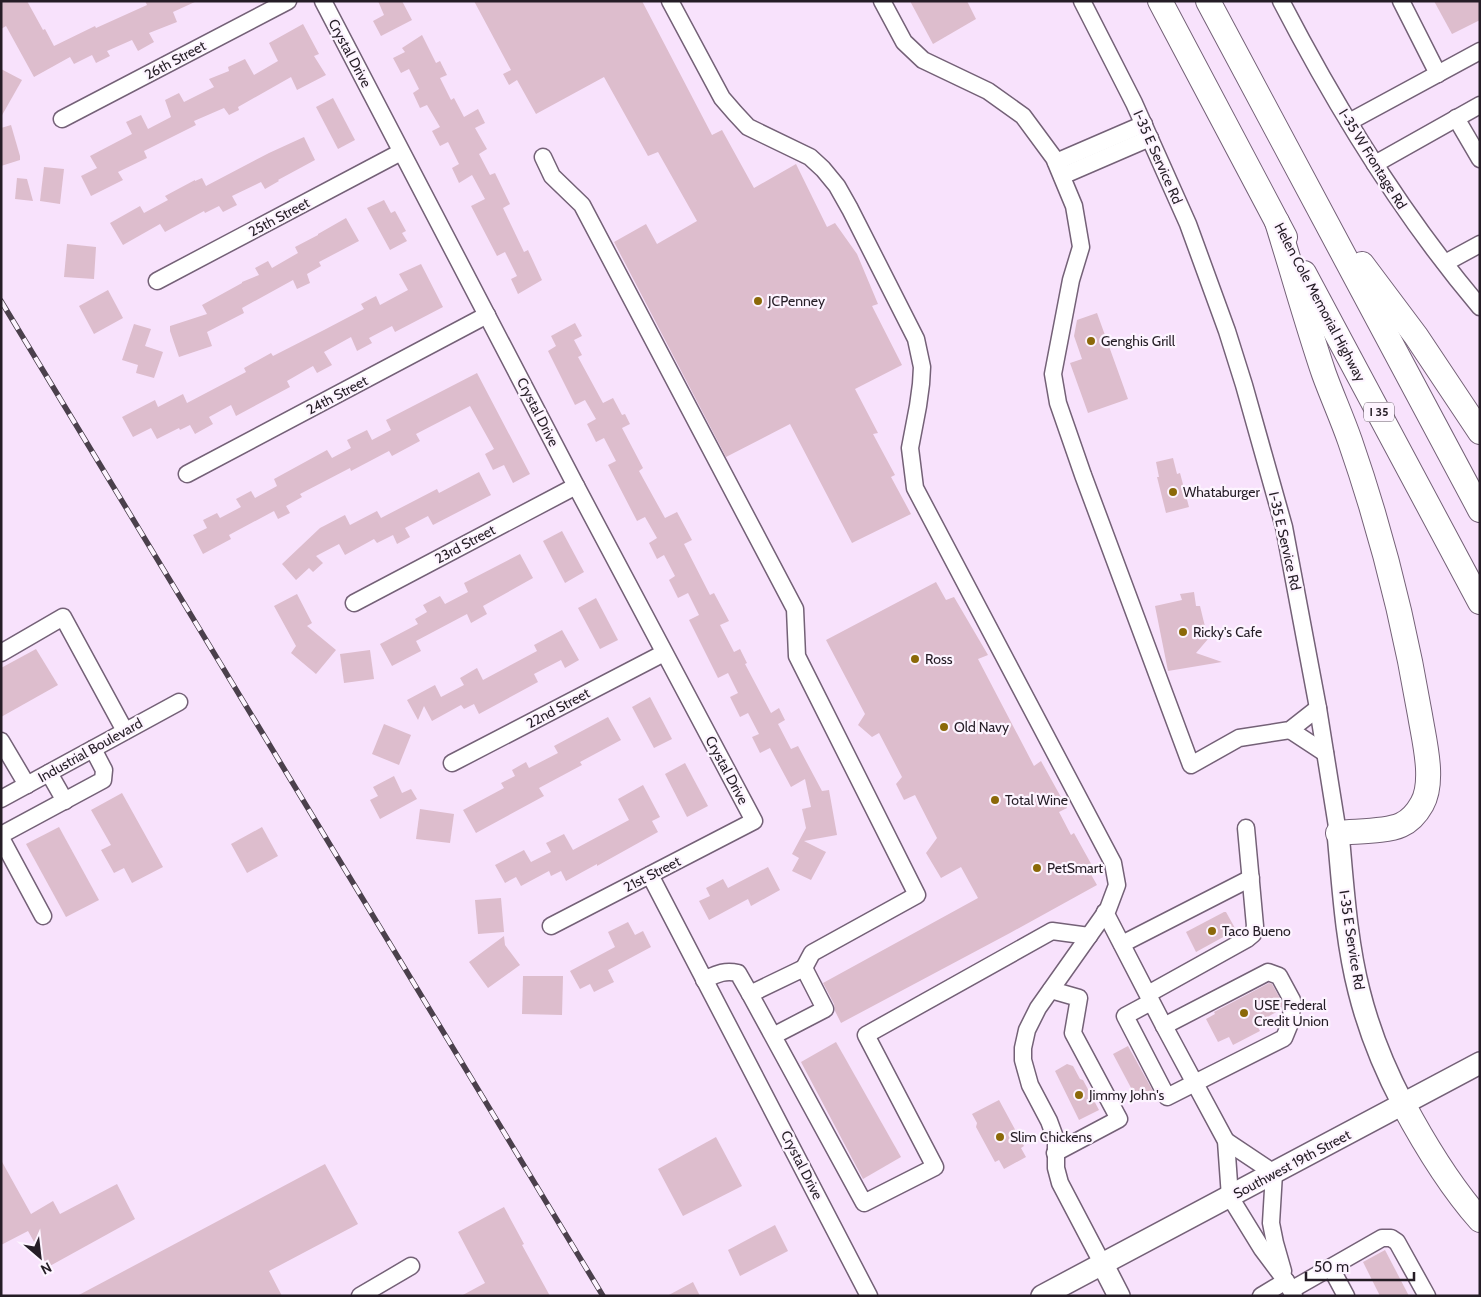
<svg xmlns="http://www.w3.org/2000/svg" width="1481" height="1297" viewBox="0 0 1481 1297" font-family="Cabin,sans-serif">
<style>
.building{fill:#ddbdcd}
.lines{fill:none;stroke-linecap:round;stroke-linejoin:round}
.minor-casing{stroke:#746177;stroke-width:19}
.major-casing{stroke:#746177;stroke-width:24}
.highway-casing{stroke:#746177;stroke-width:26}
.minor{stroke:#fff;stroke-width:16}
.major{stroke:#fff;stroke-width:21}
.highway{stroke:#fff;stroke-width:24}
.rail-casing{stroke:#4b404c;stroke-width:5.5}
.rail{stroke:#fdf4ff;stroke-width:4;stroke-dasharray:11;stroke-linecap:butt}
.poi-dot{fill:#8b6909;stroke:#fdf4ff;stroke-width:2}
.labels{text-anchor:middle;stroke-width:4.5;stroke-linejoin:round;paint-order:stroke}
.shield{fill:#fdf4ff;stroke:#665e67;stroke-width:1}
.shield-label{font-size:12px;font-weight:bold;fill:#251d26}
.street-label{font-size:14px;fill:#251d26;stroke:#fdf4ff}
.poi-label{font-size:14px;fill:#251d26;stroke:#fdf4ff;text-anchor:start}
</style>
<rect width="100%" height="100%" fill="#f8e2fc"/>
<g class="building">
<polygon points="1,1 27,1 43,30 45,29 54,46 95,26 96,28 147,5 145,1 197,1 173,12 177,22 149,33 154,42 138,51 132,40 107,51 110,56 96,63 92,55 74,64 70,57 34,77 6,26 1,29"/>
<polygon points="378,1 402,1 412,20 381,36 373,21 384,15"/>
<polygon points="474,1 642,1 712,135 722,130 754,188 796,164 827,227 835,223 857,254 878,304 872,306 902,365 855,389 878,433 873,434 895,475 891,477 911,514 852,543 790,424 726,457 614,242 646,224 657,244 697,221 658,152 648,156 604,77 536,114 517,80 509,85 503,74 511,70"/>
<polygon points="910,1 967,1 976,19 933,44"/>
<polygon points="1434,1 1480,1 1480,20 1452,34"/>
<polygon points="303,24 319,54 314,56 326,75 297,90 291,77 238,107 239,110 229,115 224,108 194,121 196,125 144,151 147,158 118,172 123,180 91,196 81,176 97,168 90,156 132,134 126,122 141,115 148,129 171,117 165,100 179,93 184,102 214,87 209,79 229,71 228,67 245,59 254,75 278,61 269,43"/>
<polygon points="422,35 436,63 440,61 447,75 440,78 451,100 454,98 464,117 478,109 485,123 475,128 487,149 479,154 490,175 495,173 510,204 503,208 524,252 528,250 542,280 518,294 511,279 517,276 505,252 497,256 471,206 485,199 472,175 459,183 452,168 459,164 448,142 440,146 432,131 440,127 427,105 420,108 413,93 419,89 409,69 401,73 393,58 405,52 402,48"/>
<polygon points="1,69 22,80 1,117"/>
<polygon points="333,98 355,140 338,149 316,107"/>
<polygon points="11,125 20,156 20,160 1,166 1,128"/>
<polygon points="304,137 315,160 278,180 279,181 265,189 261,182 232,196 237,205 223,212 219,206 205,213 204,211 165,232 160,224 123,245 110,223 140,206 144,213 168,200 165,196 195,180 195,181 202,178 206,186 269,153"/>
<polygon points="44,167 64,169 60,204 40,201"/>
<polygon points="17,178 27,179 33,201 15,199"/>
<polygon points="384,200 391,213 395,211 406,231 402,233 407,241 390,250 367,208"/>
<polygon points="346,218 359,241 319,262 321,266 307,274 310,283 297,289 293,280 242,308 244,313 207,332 212,346 179,357 170,331 170,326 207,314 202,305 242,283 242,282 259,275 255,268 268,261 272,268 298,253 295,247 318,235 318,234"/>
<polygon points="67,244 96,247 94,279 64,277"/>
<polygon points="421,264 443,307 395,332 392,326 369,338 372,343 357,351 351,337 324,352 332,365 317,373 313,366 287,381 290,387 236,416 231,405 209,417 213,424 195,434 190,425 180,430 179,428 157,439 151,428 133,437 122,417 155,400 158,407 183,394 187,403 246,372 244,368 271,353 273,356 324,330 364,309 361,304 376,296 380,305 408,290 399,274"/>
<polygon points="108,290 123,318 94,334 79,306"/>
<polygon points="1097,313 1128,399 1088,413 1070,363 1082,359 1074,336 1077,320"/>
<polygon points="575,323 582,336 574,340 582,355 578,357 603,403 613,398 622,415 625,414 630,424 622,428 643,468 639,471 665,518 677,512 692,540 684,544 710,595 714,593 729,621 720,625 734,652 740,649 747,663 745,664 771,713 779,708 785,720 778,724 791,749 798,746 822,791 829,790 837,835 804,841 826,852 811,880 792,871 799,858 792,854 806,828 802,809 811,807 805,779 791,787 770,748 760,753 752,737 759,734 748,713 740,717 730,697 738,693 728,673 718,678 689,620 699,615 688,593 678,598 669,580 675,576 664,555 657,559 649,543 657,538 645,517 637,521 608,465 616,461 604,438 596,442 587,424 596,419 585,400 575,405 548,351 556,346 551,336"/>
<polygon points="134,324 151,329 145,346 163,352 154,378 136,373 138,365 122,360"/>
<polygon points="477,373 530,474 513,483 504,465 493,470 485,454 494,449 470,406 416,434 420,441 392,456 389,451 351,471 350,468 300,494 302,497 286,506 290,513 278,519 274,511 229,535 231,539 203,554 193,535 207,528 203,520 217,513 220,518 241,507 236,499 251,491 255,498 277,486 274,479 327,450 332,458 351,448 347,440 367,430 372,440 391,430 386,420"/>
<polygon points="1173,458 1177,474 1180,473 1189,507 1166,513 1157,477 1159,477 1156,462"/>
<polygon points="479,472 491,495 433,525 428,516 405,528 410,537 397,544 393,535 377,543 374,539 345,555 339,544 316,556 323,563 313,572 309,568 296,580 282,564 320,528 345,515 350,525 377,511 381,518 437,489 439,493"/>
<polygon points="562,531 584,572 565,583 543,541"/>
<polygon points="520,554 533,578 483,606 487,614 471,623 467,614 416,641 421,651 392,666 380,644 418,624 415,619 427,612 423,605 440,596 445,604 468,592 464,583"/>
<polygon points="936,582 946,600 954,597 988,655 978,659 1034,766 1041,761 1067,808 1059,812 1071,835 1074,833 1094,869 1089,871 1097,885 1010,933 841,1023 835,1011 834,1004 823,983 978,898 961,867 941,878 926,853 937,838 915,795 904,800 896,784 902,777 879,733 872,737 858,725 865,714 826,640"/>
<polygon points="1194,592 1196,606 1200,606 1208,639 1196,653 1222,662 1168,671 1155,606 1182,600 1180,594"/>
<polygon points="297,594 312,623 307,626 336,650 316,674 291,653 296,646 274,606"/>
<polygon points="596,598 618,640 600,649 578,608"/>
<polygon points="562,630 579,660 565,668 561,660 534,674 538,682 479,714 474,704 464,709 461,705 432,721 424,706 418,720 407,700 435,685 441,697 464,685 460,678 477,668 483,680 537,651 534,645"/>
<polygon points="36,649 58,685 1,717 1,668"/>
<polygon points="370,650 374,679 344,683 340,654"/>
<polygon points="650,697 672,739 654,748 632,707"/>
<polygon points="608,717 621,740 580,762 582,765 539,788 544,796 476,833 463,810 504,788 501,783 515,776 512,770 526,762 529,768 558,753 554,746"/>
<polygon points="384,724 411,735 399,765 372,754"/>
<polygon points="685,763 708,806 687,817 665,774"/>
<polygon points="394,776 402,793 411,789 417,799 380,819 370,800 378,796 373,787"/>
<polygon points="643,785 660,817 652,821 658,832 597,866 597,864 566,881 561,871 551,876 549,871 521,886 516,877 505,883 495,865 524,850 531,862 551,852 546,843 564,834 573,850 629,820 618,799"/>
<polygon points="122,793 163,867 132,883 124,868 114,873 101,850 111,845 91,810"/>
<polygon points="420,809 454,814 450,843 416,839"/>
<polygon points="59,827 99,900 66,917 26,844"/>
<polygon points="262,827 278,856 247,873 231,844"/>
<polygon points="768,867 780,890 751,906 748,899 709,920 699,901 710,896 706,888 723,879 728,888"/>
<polygon points="501,898 504,932 478,934 475,900"/>
<polygon points="1224,912 1226,912 1236,930 1196,952 1186,932"/>
<polygon points="628,922 635,935 643,931 651,947 608,970 614,982 594,992 590,984 580,989 570,971 615,947 608,932"/>
<polygon points="504,936 505,945 520,965 488,988 469,962"/>
<polygon points="523,976 563,976 562,1015 522,1014"/>
<polygon points="1269,983 1272,984 1282,1002 1282,1009 1256,1023 1260,1031 1233,1045 1229,1037 1218,1042 1206,1019 1215,1014 1214,1012"/>
<polygon points="836,1042 901,1157 863,1179 801,1062"/>
<polygon points="1128,1046 1154,1093 1138,1101 1113,1054"/>
<polygon points="1067,1064 1073,1066 1080,1079 1083,1080 1099,1110 1079,1120 1055,1071"/>
<polygon points="999,1100 1024,1146 1021,1148 1026,1157 1004,1169 999,1160 995,1162 976,1127 977,1123 972,1114"/>
<polygon points="716,1137 742,1186 683,1216 658,1169"/>
<polygon points="1,1160 31,1214 53,1201 60,1214 117,1184 135,1219 48,1267 28,1231 1,1245"/>
<polygon points="325,1164 358,1224 269,1271 282,1296 77,1296"/>
<polygon points="504,1207 524,1244 522,1245 550,1296 461,1296 485,1283 458,1232"/>
<polygon points="775,1225 788,1251 740,1276 728,1250"/>
<polygon points="1385,1250 1409,1296 1380,1296 1363,1262"/>
<polygon points="693,1282 700,1296 667,1296"/>
</g>
<g class="lines">
<g class="minor-casing">
<g id="minor">
<polyline points="323,1 576,486 754,821 551,926"/>
<polyline points="670,1 722,98 735,113 748,127 810,157 823,169 837,186 850,209 916,339 922,367 921,384 918,406 910,448 915,488 1113,863 1117,885 1108,909 1038,1008 1027,1030 1023,1048 1023,1060 1030,1085 1049,1121 1056,1140 1056,1168 1060,1183 1102,1263"/>
<polyline points="882,1 904,42 923,60 988,91 1023,116 1054,158 1074,206 1081,247 1071,280 1053,374 1058,403 1083,475 1191,765 1239,738 1290,730 1318,708"/>
<polyline points="1082,1 1134,103 1188,224 1227,331 1244,385 1284,527 1318,708 1338,833"/>
<path d="M1281,1C1337,109 1401,214 1480,307"/>
<polyline points="1401,1 1438,74"/>
<polyline points="1456,118 1480,159"/>
<polyline points="62,119 288,1"/>
<polyline points="1349,122 1480,51"/>
<polyline points="543,157 552,176 582,205 795,609 797,656 917,895 812,953 804,968"/>
<polyline points="1056,162 1144,124"/>
<polyline points="1375,164 1480,105"/>
<polyline points="1062,176 1150,138"/>
<polyline points="1445,263 1480,244"/>
<polyline points="157,281 401,152"/>
<polyline points="187,474 487,315"/>
<polyline points="354,603 576,486"/>
<polyline points="1,653 63,617 125,731"/>
<polyline points="1290,730 1325,753"/>
<polyline points="1,741 27,785"/>
<polyline points="452,763 664,653"/>
<polyline points="49,773 65,801"/>
<polyline points="1,799 179,702"/>
<polyline points="1,835 103,780 104,770 93,749"/>
<polyline points="1,838 43,916"/>
<polyline points="650,875 869,1296"/>
<polyline points="1105,912 1164,1026 1226,1141 1230,1197 1262,1249 1286,1281 1294,1296"/>
<polyline points="1122,944 1251,878"/>
<path d="M704,980C717,974 724,970 738,973L750,994"/>
<polyline points="1051,990 1079,998 1073,1033 1119,1119 1055,1153"/>
<polyline points="1148,994 1247,939 1253,934 1255,926 1246,828"/>
<polyline points="1151,1002 1125,1016 1167,1097 1284,1038 1291,1021 1292,1000 1279,976 1268,972 1164,1026"/>
<path d="M773,1036L825,1009L804,968L750,994C788,1064 826,1134 864,1203L935,1167L866,1035L1052,931L1089,936"/>
<polyline points="1226,1141 1274,1173 1271,1223 1275,1243 1283,1271"/>
<polyline points="1331,1268 1346,1296"/>
<polyline points="1291,1290 1382,1238 1391,1238 1397,1242 1427,1296"/>
<polyline points="360,1296 411,1266"/>
<polyline points="1261,1296 1286,1281"/>
</g>
</g>
<g class="major-casing">
<g id="major">
<path d="M1338,833C1343,886 1346,940 1359,991C1369,1031 1384,1068 1403,1104"/>
<polyline points="1102,1263 1119,1296"/>
<polyline points="1042,1296 1480,1063"/>
</g>
</g>
<g class="highway-casing">
<g id="highway">
<polyline points="1160,1 1285,237"/>
<polyline points="1208,1 1480,510"/>
<path d="M1277,222C1293,273 1307,324 1324,374C1332,396 1342,418 1350,441C1381,530 1404,621 1420,715C1424,740 1435,781 1422,804C1417,813 1410,821 1401,825C1386,832 1355,831 1338,833"/>
<polyline points="1362,264 1416,336 1480,432"/>
<polyline points="1304,273 1480,602"/>
<path d="M1403,1104C1425,1145 1449,1185 1480,1220"/>
</g>
</g>
<use href="#minor" class="minor"/>
<use href="#major" class="major"/>
<use href="#highway" class="highway"/>
<g class="rail-casing">
<polyline id="rail" points="1,301 603,1296"/>
</g>
<use href="#rail" class="rail"/>
</g>
<g class="poi-dot">
<circle cx="758" cy="301" r="5"/>
<circle cx="1091" cy="341" r="5"/>
<circle cx="1173" cy="492" r="5"/>
<circle cx="1183" cy="632" r="5"/>
<circle cx="915" cy="659" r="5"/>
<circle cx="944" cy="727" r="5"/>
<circle cx="995" cy="800" r="5"/>
<circle cx="1037" cy="868" r="5"/>
<circle cx="1212" cy="931" r="5"/>
<circle cx="1244" cy="1013" r="5"/>
<circle cx="1079" cy="1095" r="5"/>
<circle cx="1000" cy="1137" r="5"/>
</g>
<g class="labels">
<rect class="shield" x="1364" y="402.5" width="30" height="19" rx="4"/>
<g class="shield-label">
<text x="1379" y="416">I 35</text>
</g>
<g class="street-label">
<text transform="translate(350 53) rotate(62)" y="5">Crystal Drive</text>
<text transform="translate(175 60) rotate(-28)" y="5">26th Street</text>
<text transform="translate(1158 157) rotate(66)" y="5">I-35 E Service Rd</text>
<text transform="translate(1373 159) rotate(58)" y="5">I-35 W Frontage Rd</text>
<text transform="translate(279 217) rotate(-28)" y="5">25th Street</text>
<text transform="translate(1320 302) rotate(62)" y="5">Helen Cole Memorial Highway</text>
<text transform="translate(337 395) rotate(-28)" y="5">24th Street</text>
<text transform="translate(538 412) rotate(63)" y="5">Crystal Drive</text>
<text transform="translate(1285 541) rotate(77)" y="5">I-35 E Service Rd</text>
<text transform="translate(465 544) rotate(-28)" y="5">23rd Street</text>
<text transform="translate(558 708) rotate(-28)" y="5">22nd Street</text>
<text transform="translate(90 750) rotate(-29)" y="5">Industrial Boulevard</text>
<text transform="translate(727 770) rotate(62)" y="5">Crystal Drive</text>
<text transform="translate(652 874) rotate(-27)" y="5">21st Street</text>
<text transform="translate(1352 940) rotate(81)" y="5">I-35 E Service Rd</text>
<text transform="translate(1292 1164) rotate(-28)" y="5">Southwest 19th Street</text>
<text transform="translate(802 1165) rotate(63)" y="5">Crystal Drive</text>
</g>
<g class="poi-label">
<text x="768" y="306">JCPenney</text>
<text x="1101" y="346">Genghis Grill</text>
<text x="1183" y="497">Whataburger</text>
<text x="1193" y="637">Ricky's Cafe</text>
<text x="925" y="664">Ross</text>
<text x="954" y="732">Old Navy</text>
<text x="1005" y="805">Total Wine</text>
<text x="1047" y="873">PetSmart</text>
<text x="1222" y="936">Taco Bueno</text>
<text x="1254" y="1010">USE Federal<tspan x="1254" dy="16">Credit Union</tspan></text>
<text x="1089" y="1100">Jimmy John's</text>
<text x="1010" y="1142">Slim Chickens</text>
</g>
</g>
<rect width="1481" height="1297" fill="none" stroke="#251d26" stroke-width="5"/>
<g transform="translate(40 1257) rotate(152)" stroke="#fdf4ff" stroke-width="4" paint-order="stroke">
<path d="M0-4L9 19L0 12L-9 19Z" fill="#251d26"/>
<text y="-8" font-size="14" font-weight="bold" text-anchor="middle" fill="#251d26">N</text>
</g>
<path d="M1306 1272v8h108v-8" fill="none" stroke="#251d26" stroke-width="2.5"/>
<text x="1314" y="1272" font-size="15" fill="#251d26" stroke="#fdf4ff" stroke-width="4" paint-order="stroke">50 m</text>
</svg>
